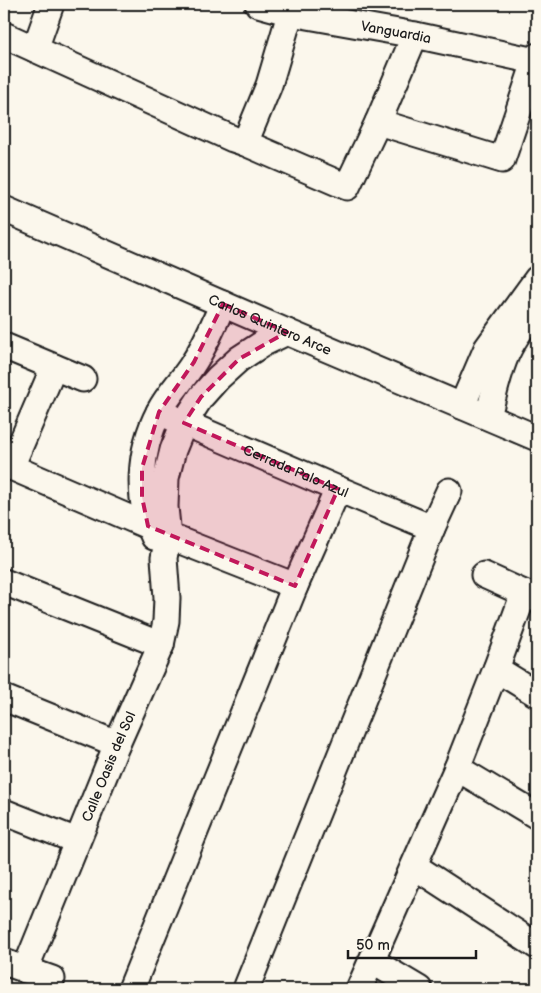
<svg xmlns="http://www.w3.org/2000/svg" width="541" height="993" viewBox="0 0 541 993" font-family="'Balsamiq Sans',sans-serif">
<style>
.lines{fill:none;stroke-linecap:round;stroke-linejoin:round}
.minor-casing{stroke:#1c1c1c;stroke-width:29}
.minor{stroke:#fbf7ec;stroke-width:25}
.marked{fill:#c2185b;fill-opacity:0.2;stroke:#c2185b;stroke-width:4;stroke-dasharray:10 6;stroke-linejoin:round}
.labels{text-anchor:middle;stroke-width:5;stroke-linejoin:round;paint-order:stroke}
.street-label{font-size:14px;fill:#1c1c1c;stroke:#fbf7ec}
</style>
<rect width="100%" height="100%" fill="#fbf7ec"/>
<filter id="ink" filterUnits="userSpaceOnUse"><feTurbulence type="fractalNoise" baseFrequency=".02" numOctaves="2"/><feDisplacementMap in="SourceGraphic" scale="10" xChannelSelector="R" yChannelSelector="G"/><feConvolveMatrix kernelMatrix="1 2 1 2 8 2 1 2 1" color-interpolation-filters="sRGB"/></filter>
<g filter="url(#ink)">
<g class="lines">
<g class="minor-casing">
<g id="minor">
<path id="s1" d="M258,4L291,13L415,35L535,61"/>
<polyline points="4,35 233,139 245,143 269,85 293,4"/>
<polyline points="35,49 51,4"/>
<polyline points="378,122 415,35"/>
<polyline points="245,143 347,187 378,122 502,160 537,56"/>
<path id="s2" d="M4,209L287,332L537,438"/>
<polyline points="4,346 83,379"/>
<polyline points="462,406 487,348 537,279"/>
<path id="s3" d="M159,412L338,489L432,528"/>
<path d="M488,416C493,398 497,378 504,360C511,341 525,324 537,308"/>
<polyline points="4,463 11,467 54,367"/>
<polyline points="11,467 148,526 168,536 295,586"/>
<path d="M154,537C136,499 139,450 159,412C168,394 184,379 194,362C206,344 214,323 223,304"/>
<polyline points="484,575 537,599"/>
<polyline points="4,582 161,645"/>
<polyline points="496,669 537,694"/>
<polyline points="4,698 117,744"/>
<polyline points="457,768 537,816"/>
<polyline points="4,812 77,841"/>
<polyline points="414,866 537,946"/>
<polyline points="372,961 419,989"/>
<polyline points="4,962 52,979"/>
<path id="s4" d="M25,970L117,744L161,645L166,621L167,598L164,558L168,536L165,507L166,478L173,450L184,423L201,397L218,378L239,359L262,344L287,332"/>
<polyline points="131,989 295,586 338,489"/>
<polyline points="246,989 432,528 449,491"/>
<polyline points="359,989 457,768 496,669 524,593"/>
</g>
</g>
<use href="#minor" class="minor"/>
</g>
</g>
<path class="marked" d="M223,304L287,332L239,359L201,397L184,423L338,489L295,586L148,526L142,497V468L159,412L194,362Z"/>
<g class="labels">
<g class="street-label">
<text dy="5" stroke="none"><textPath href="#s1" startOffset="141">Vanguardia</textPath></text>
<text dy="5" stroke="none"><textPath href="#s2" startOffset="290">Carlos Quintero Arce</textPath></text>
<text dy="5" stroke="none"><textPath href="#s3" startOffset="149">Cerrada Palo Azul</textPath></text>
<text dy="5" stroke="none"><textPath href="#s4" startOffset="220">Calle Oasis del Sol</textPath></text>
</g>
</g>
<rect width="541" height="993" fill="none" stroke="#fbf7ec" stroke-width="20"/>
<rect x="10" y="10" width="521" height="973" fill="none" stroke="#1c1c1c" stroke-width="2" filter="url(#ink)"/>
<path d="M348 950v8h128v-8" fill="none" stroke="#1c1c1c" stroke-width="2.5"/>
<text x="356" y="950" font-size="15" fill="#1c1c1c" stroke="#fbf7ec" stroke-width="4" paint-order="stroke">50 m</text>
</svg>
